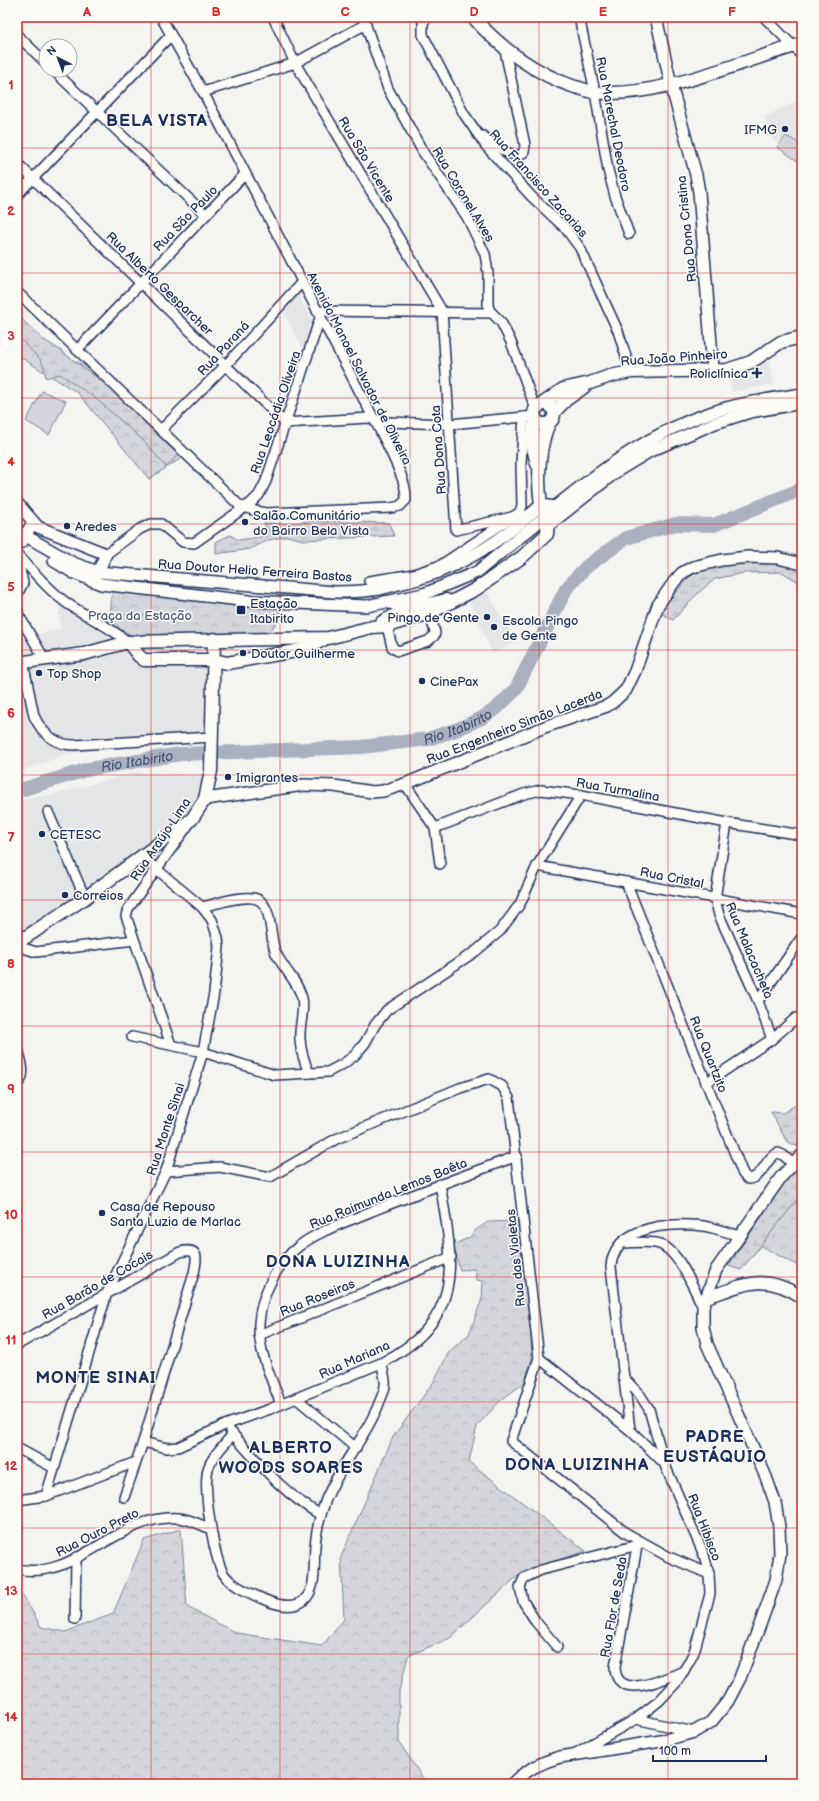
<svg xmlns="http://www.w3.org/2000/svg" width="819" height="1801" viewBox="0 0 819 1801" font-family="'Balsamiq Sans',sans-serif">
<style>
.built{fill:#e4e5e6}
.forest{fill:url(#forest-crowns);stroke:#78829c}
.wetland{fill:url(#wetland-marsh);stroke:#78829c}
.pitch{fill:#d4d6db;stroke:#78829c}
.lines{fill:none;stroke-linecap:round;stroke-linejoin:round}
.river{stroke:#aab0bf;stroke-width:14}
.minor-casing{stroke:#1b2f5e;stroke-width:12}
.tertiary-casing{stroke:#1b2f5e;stroke-width:14}
.secondary-casing{stroke:#1b2f5e;stroke-width:15}
.minor{stroke:#fdfcf7;stroke-width:9}
.tertiary{stroke:#fdfcf7;stroke-width:11}
.secondary{stroke:#fdfcf7;stroke-width:12}
.grid{fill:none;stroke:#d62828;stroke-width:1;stroke-opacity:0.55}
.poi-dot{fill:#1b2f5e;stroke:#fdfcf7;stroke-width:1.5}
.labels{text-anchor:middle;stroke-width:3;stroke-linejoin:round;paint-order:stroke}
.street-label{font-size:13px;fill:#1b2f5e;stroke:#fdfcf7}
.poi-label{font-size:13px;fill:#1b2f5e;stroke:#fdfcf7;text-anchor:start}
.park-label{font-size:13px;fill:#49597d;stroke:#fdfcf7}
.water-label{font-size:14px;font-style:italic;fill:#46567b;stroke:#fdfcf7}
.district-label{font-size:17px;font-weight:bold;letter-spacing:1px;fill:#1b2f5e;stroke:#fdfcf7}
.neatline{fill:none;stroke:#d62828;stroke-width:1.5}
.grid-label{font-size:13px;text-anchor:middle;font-weight:bold;fill:#d62828}
</style>
<defs>
<pattern id="forest-crowns" width="20" height="18" patternUnits="userSpaceOnUse"><rect width="20" height="18" fill="#d4d6db"/><path d="M2 6a3 3 0 1 1 6 0M12 15a3 3 0 1 1 6 0" fill="none" stroke="#b5b8be"/></pattern>
<pattern id="wetland-marsh" width="20" height="14" patternUnits="userSpaceOnUse"><rect width="20" height="14" fill="#d4d6db"/><path d="M1 5h8M5 5V1M11 12h8M15 12V8" fill="none" stroke="#b5b8be"/></pattern>
</defs>
<rect width="100%" height="100%" fill="#f4f4f1"/>
<filter id="ink" filterUnits="userSpaceOnUse"><feTurbulence type="fractalNoise" baseFrequency=".025" numOctaves="2"/><feDisplacementMap in="SourceGraphic" scale="8" xChannelSelector="R" yChannelSelector="G"/><feConvolveMatrix kernelMatrix="1 2 1 2 8 2 1 2 1" color-interpolation-filters="sRGB"/></filter>
<g filter="url(#ink)">
<g class="built">
<polygon points="802,99 802,160 773,141 764,117"/>
<polygon points="298,294 313,323 303,350 282,310"/>
<polygon points="767,356 774,384 732,392 729,378 744,375 742,370"/>
<polygon points="487,592 516,642 493,654 469,602"/>
<polygon points="58,604 114,639 134,661 209,666 207,735 67,754 17,773 17,639 61,629"/>
<polygon points="135,772 205,775 203,793 188,818 17,940 17,800 64,792"/>
</g>
<g class="forest">
<polygon points="17,295 20,297 18,317 49,351 84,365 183,457 149,479 78,393 17,355"/>
<polygon points="112,588 279,608 279,619 269,633 134,637 110,623"/>
<polygon points="802,1160 802,1268 742,1236 776,1188"/>
<polygon points="519,1221 528,1284 532,1359 524,1383 501,1400 477,1426 469,1462 586,1551 522,1572 450,1638 408,1656 399,1691 399,1742 424,1780 417,1784 17,1784 17,1595 23,1595 41,1627 65,1632 113,1614 144,1540 181,1529 187,1607 236,1633 322,1646 344,1619 341,1557 393,1437 433,1383 449,1352 469,1334 482,1299 483,1281 476,1280 475,1269 460,1270 453,1245 470,1237 476,1230 488,1222"/>
</g>
<g class="wetland">
<polygon points="17,315 44,340 57,348 107,385 178,455 166,467 146,443 94,397 60,374 46,378 44,367 40,359 17,336"/>
<polygon points="309,521 389,523 394,536 303,540 288,536 269,540 250,549 216,554 216,542 230,535 238,540 260,537 268,531 264,523 283,524"/>
<polygon points="769,560 802,567 802,584 782,572 744,573 715,579 698,593 673,620 659,612 695,570 746,561"/>
<polygon points="802,1101 802,1148 787,1142 771,1112 783,1113"/>
<polygon points="802,1163 802,1194 741,1270 728,1266 796,1166"/>
</g>
<g class="pitch">
<polygon points="786,136 802,145 802,164 777,147"/>
<polygon points="42,391 66,401 49,435 26,421"/>
</g>
<g class="lines">
<path class="river" id="s1" d="M17,791L89,769L181,754L361,747L428,739L458,729L482,718L497,708L516,689L566,589L586,567L626,538L676,524L714,525L802,489"/>
<g class="minor-casing">
<g id="minor">
<polyline points="273,17 295,63 442,311 456,530 512,517"/>
<polyline points="363,17 388,89 423,152 467,217 485,254 488,273 488,306 490,311 501,322 511,342 536,410"/>
<polyline points="427,17 423,23 423,35 464,114 486,146 531,196 566,229 580,248 618,331 631,372"/>
<polyline points="579,17 595,92 608,170 615,196 629,234"/>
<polyline points="764,17 802,55"/>
<polyline points="17,35 46,63"/>
<polyline points="53,70 206,215"/>
<polyline points="203,92 295,63 366,24"/>
<path d="M483,136C493,144 505,154 519,156L524,152L525,145L504,46"/>
<polyline points="17,163 285,423 368,418 386,422 450,424 535,416"/>
<polyline points="17,195 171,35"/>
<path d="M17,292L239,505L255,511L267,513L391,508L400,506L406,500C407,482 394,460 387,444L203,92L161,17"/>
<polyline points="317,311 492,313"/>
<polyline points="77,350 245,174"/>
<polyline points="161,430 226,365 302,282"/>
<path d="M17,554C33,571 49,591 68,604C88,617 110,627 128,642"/>
<polyline points="106,554 140,529 151,524 161,524 183,542 194,543 251,503 259,495 266,481 320,318"/>
<polyline points="17,556 23,583 17,595"/>
<polyline points="369,581 414,574 441,565 520,512 522,506 521,463 524,417"/>
<polyline points="17,608 18,614 44,658"/>
<polyline points="387,626 392,647 398,651 428,641 434,636 435,633 430,613"/>
<path d="M23,662L34,716C42,733 55,745 74,745L212,737"/>
<polyline points="405,784 435,828 440,864"/>
<polyline points="48,812 85,898"/>
<polyline points="727,823 715,899 719,915 758,1001 772,1039"/>
<polyline points="435,828 524,794 541,790 581,795 727,823 802,835"/>
<polyline points="537,866 802,914"/>
<path d="M626,882L743,1174L748,1179C763,1179 765,1157 778,1153L783,1155L793,1164"/>
<path d="M202,907C216,904 247,893 259,900C272,908 270,937 275,951C282,968 298,981 302,998C305,1011 299,1025 300,1038C300,1050 304,1061 309,1073"/>
<polyline points="17,946 36,952 134,940"/>
<polyline points="758,1001 802,937"/>
<polyline points="132,1037 203,1052 275,1075 328,1072 343,1064 354,1056 365,1043 375,1025 387,1010 476,951 500,931 520,904 537,866 581,795"/>
<polyline points="171,1045 126,916 128,909 189,824"/>
<path d="M17,1046C20,1057 28,1076 17,1084"/>
<polyline points="706,1083 772,1039 796,1018"/>
<polyline points="166,1171 220,1167 270,1177 336,1139 460,1088 489,1079 502,1086 509,1098 539,1358 511,1441 626,1533 669,1557 709,1574"/>
<path d="M621,1243C632,1243 644,1241 656,1243C678,1247 693,1288 703,1307"/>
<polyline points="259,1335 451,1257"/>
<path d="M17,1345L180,1252C200,1247 197,1259 194,1273L143,1442L124,1497"/>
<polyline points="539,1358 630,1430 664,1463 704,1555 709,1574 710,1594 694,1652 689,1662 676,1683 659,1701 636,1719 576,1753"/>
<polyline points="623,1377 640,1395 649,1409 664,1462"/>
<polyline points="296,1398 356,1448"/>
<path d="M281,1404C271,1378 258,1351 259,1323C261,1295 277,1263 299,1246C320,1230 347,1222 372,1211C420,1192 468,1174 517,1156"/>
<path d="M630,1430L611,1267C613,1230 660,1223 691,1225C707,1225 724,1231 739,1236"/>
<path d="M230,1431C259,1463 282,1493 321,1515"/>
<path d="M233,1434C225,1444 212,1456 208,1469C203,1489 213,1554 223,1573C231,1586 250,1593 263,1599C274,1604 286,1608 298,1604C319,1595 313,1564 315,1546C316,1532 320,1516 325,1502C338,1468 364,1440 378,1406C380,1400 384,1393 385,1386C386,1379 383,1370 381,1363"/>
<path d="M143,1442L167,1448L178,1447L225,1425L270,1409L381,1363C465,1320 454,1264 440,1184"/>
<polyline points="17,1448 54,1468"/>
<polyline points="46,1496 107,1293 166,1171 203,1052 214,993 219,947 218,938 212,920 202,907 142,857"/>
<polyline points="17,1500 46,1496 136,1462"/>
<path d="M638,1541L615,1667C616,1703 666,1678 684,1671"/>
<path d="M17,1569C76,1582 118,1513 179,1518C190,1519 201,1525 211,1529"/>
<polyline points="75,1619 76,1557"/>
<polyline points="557,1647 536,1622 523,1601 520,1587 524,1578 541,1570 638,1545"/>
<polyline points="636,1719 694,1732"/>
</g>
</g>
<g class="tertiary-casing">
<g id="tertiary">
<polyline points="656,17 671,85 696,175 699,192 713,369"/>
<polyline points="17,503 38,527 106,554 98,572"/>
<polyline points="549,525 617,471 650,451 715,423 750,412 802,403"/>
<path d="M17,531L73,563L98,572L334,592C347,592 359,592 371,590C379,590 387,587 395,585C454,572 497,545 541,505L555,507C602,469 652,432 710,413C739,403 771,399 802,394"/>
<polyline points="22,542 33,522"/>
<polyline points="54,561 74,573 101,584 249,601 367,606 424,594 477,572 551,512"/>
<polyline points="205,799 304,785 334,786 372,792 383,791 405,784 547,726 607,706 613,702 626,690 635,671 658,605 674,582 682,573 693,567 722,560 748,557 778,558 802,564"/>
<path d="M705,1298C744,1285 763,1272 802,1297"/>
<path d="M512,1784C525,1770 542,1762 560,1757L661,1741L694,1732L711,1722L728,1701L740,1678L761,1622L776,1580L780,1554L779,1527L775,1502L766,1477L707,1344L703,1327V1307L716,1270L781,1177L802,1155"/>
</g>
</g>
<g class="secondary-casing">
<g id="secondary">
<path d="M473,17C500,48 536,74 575,87C581,88 587,91 592,92C657,100 739,61 802,44"/>
<circle cx="544" cy="414" r="10"/>
<polyline points="538,407 563,389 590,383 610,376 631,372 727,370 751,362 781,342 802,337"/>
<polyline points="554,412 567,399 584,387"/>
<polyline points="535,416 532,444 537,464"/>
<path d="M386,602C413,607 420,607 446,600"/>
<polyline points="382,622 410,607 424,594"/>
<polyline points="128,642 139,656 144,660 214,660 227,663 302,650 323,640"/>
<path d="M17,663L84,654L128,642L328,638L372,627L387,626L430,613L476,589L522,557L547,534C549,518 543,518 541,504C537,480 539,446 549,423"/>
<polyline points="17,943 85,898 192,819 205,799 211,771 214,639"/>
</g>
</g>
<use href="#minor" class="minor"/>
<use href="#tertiary" class="tertiary"/>
<use href="#secondary" class="secondary"/>
</g>
</g>
<path class="grid" d="M151,17V1784M280,17V1784M410,17V1784M539,17V1784M668,17V1784M17,148H802M17,273H802M17,398H802M17,524H802M17,650H802M17,775H802M17,900H802M17,1026H802M17,1152H802M17,1277H802M17,1402H802M17,1528H802M17,1654H802"/>
<g class="poi-dot">
<circle cx="785" cy="129" r="4"/>
<path d="M755 367h4v4h4v4h-4v4h-4v-4h-4v-4h4z"/>
<circle cx="245" cy="522" r="4"/>
<circle cx="67" cy="526" r="4"/>
<rect x="236" y="605" width="10" height="10" rx="2"/>
<circle cx="487" cy="617" r="4"/>
<circle cx="494" cy="627" r="4"/>
<circle cx="243" cy="653" r="4"/>
<circle cx="39" cy="673" r="4"/>
<circle cx="422" cy="681" r="4"/>
<circle cx="228" cy="777" r="4"/>
<circle cx="42" cy="834" r="4"/>
<circle cx="65" cy="895" r="4"/>
<circle cx="102" cy="1213" r="4"/>
</g>
<g class="labels">
<g class="street-label">
<text transform="translate(614 124) rotate(79)" y="5">Rua Marechal Deodoro</text>
<text transform="translate(367 159) rotate(59)" y="5">Rua São Vicente</text>
<text transform="translate(539 183) rotate(48)" y="5">Rua Francisco Zacarias</text>
<text transform="translate(464 194) rotate(59)" y="5">Rua Coronel Alves</text>
<text transform="translate(185 218) rotate(-46)" y="5">Rua São Paulo</text>
<text transform="translate(686 229) rotate(-96)" y="5">Rua Dona Cristina</text>
<text transform="translate(160 283) rotate(44)" y="5">Rua Alberto Gesparcher</text>
<text transform="translate(223 348) rotate(-47)" y="5">Rua Paraná</text>
<text transform="translate(674 357) rotate(-4)" y="5">Rua João Pinheiro</text>
<text transform="translate(360 368) rotate(63)" y="5">Avenida Manoel Salvador de Oliveira</text>
<text transform="translate(275 412) rotate(-71)" y="5">Rua Leocádia Oliveira</text>
<text transform="translate(438 450) rotate(-94)" y="5">Rua Dona Cota</text>
<text transform="translate(255 570) rotate(4)" y="5">Rua Doutor Helio Ferreira Bastos</text>
<text transform="translate(514 726) rotate(-21)" y="5">Rua Engenheiro Simão Lacerda</text>
<text transform="translate(618 789) rotate(10)" y="5">Rua Turmalina</text>
<text transform="translate(160 839) rotate(-56)" y="5">Rua Araújo Lima</text>
<text transform="translate(672 877) rotate(11)" y="5">Rua Cristal</text>
<text transform="translate(750 950) rotate(67)" y="5">Rua Malacacheta</text>
<text transform="translate(709 1054) rotate(68)" y="5">Rua Quartzito</text>
<text transform="translate(165 1129) rotate(-72)" y="5">Rua Monte Sinai</text>
<text transform="translate(388 1193) rotate(-22)" y="5">Rua Raimunda Lemos Baêta</text>
<text transform="translate(515 1258) rotate(-96)" y="5">Rua das Violetas</text>
<text transform="translate(97 1284) rotate(-30)" y="5">Rua Barão de Cocais</text>
<text transform="translate(317 1297) rotate(-22)" y="5">Rua Roseiras</text>
<text transform="translate(354 1359) rotate(-24)" y="5">Rua Mariana</text>
<text transform="translate(705 1527) rotate(69)" y="5">Rua Hibisco</text>
<text transform="translate(97 1532) rotate(-27)" y="5">Rua Ouro Preto</text>
<text transform="translate(613 1607) rotate(-80)" y="5">Rua Flor de Seda</text>
</g>
<g class="poi-label">
<text x="777" y="134" text-anchor="end">IFMG</text>
<text x="748" y="378" text-anchor="end">Policlínica</text>
<text x="253" y="520">Salão Comunitário<tspan x="253" dy="15">do Bairro Bela Vista</tspan></text>
<text x="75" y="531">Aredes</text>
<text x="250" y="608">Estação<tspan x="250" dy="15">Itabirito</tspan></text>
<text x="479" y="622" text-anchor="end">Pingo de Gente</text>
<text x="502" y="625">Escola Pingo<tspan x="502" dy="15">de Gente</tspan></text>
<text x="251" y="658">Doutor Guilherme</text>
<text x="47" y="678">Top Shop</text>
<text x="430" y="686">CinePax</text>
<text x="236" y="782">Imigrantes</text>
<text x="50" y="839">CETESC</text>
<text x="73" y="900">Correios</text>
<text x="110" y="1211">Casa de Repouso<tspan x="110" dy="15">Santa Luzia de Marlac</tspan></text>
</g>
<g class="park-label">
<text x="140" y="620">Praça da Estação</text>
</g>
<g class="water-label">
<text dy="5" stroke="none"><textPath href="#s1" startOffset="448">Rio Itabirito</textPath></text>
<text dy="5" stroke="none"><textPath href="#s1" startOffset="124">Rio Itabirito</textPath></text>
</g>
<g class="district-label">
<text x="157" y="126">BELA VISTA</text>
<text x="338" y="1267">DONA LUIZINHA</text>
<text x="96" y="1383">MONTE SINAI</text>
<text x="715" y="1442">PADRE<tspan x="715" dy="20">EUSTÁQUIO</tspan></text>
<text x="291" y="1453">ALBERTO<tspan x="291" dy="20">WOODS SOARES</tspan></text>
<text x="577" y="1470">DONA LUIZINHA</text>
</g>
</g>
<rect width="819" height="1801" fill="none" stroke="#fdfcf7" stroke-width="44"/>
<g transform="translate(58 58) rotate(318)"><circle r="19" fill="#fdfcf7" stroke="#a3aaba"/>
<path d="M0-3L7 15L0 10L-7 15Z" fill="#1b2f5e"/>
<text y="-6" font-size="11" font-weight="bold" text-anchor="middle" fill="#1b2f5e">N</text>
</g>
<path d="M653 1755v6h113v-6" fill="none" stroke="#1b2f5e" stroke-width="2"/>
<text x="659" y="1755" font-size="12" fill="#1b2f5e" stroke="#fdfcf7" stroke-width="3" paint-order="stroke">100 m</text>
<rect x="22" y="22" width="775" height="1757" class="neatline"/>
<g class="grid-label">
<text x="87" y="16">A</text>
<text x="216" y="16">B</text>
<text x="345" y="16">C</text>
<text x="474" y="16">D</text>
<text x="603" y="16">E</text>
<text x="732" y="16">F</text>
<text x="11" y="89">1</text>
<text x="11" y="215">2</text>
<text x="11" y="340">3</text>
<text x="11" y="466">4</text>
<text x="11" y="591">5</text>
<text x="11" y="717">6</text>
<text x="11" y="842">7</text>
<text x="11" y="968">8</text>
<text x="11" y="1093">9</text>
<text x="11" y="1219">10</text>
<text x="11" y="1344">11</text>
<text x="11" y="1470">12</text>
<text x="11" y="1595">13</text>
<text x="11" y="1721">14</text>
</g>
</svg>
